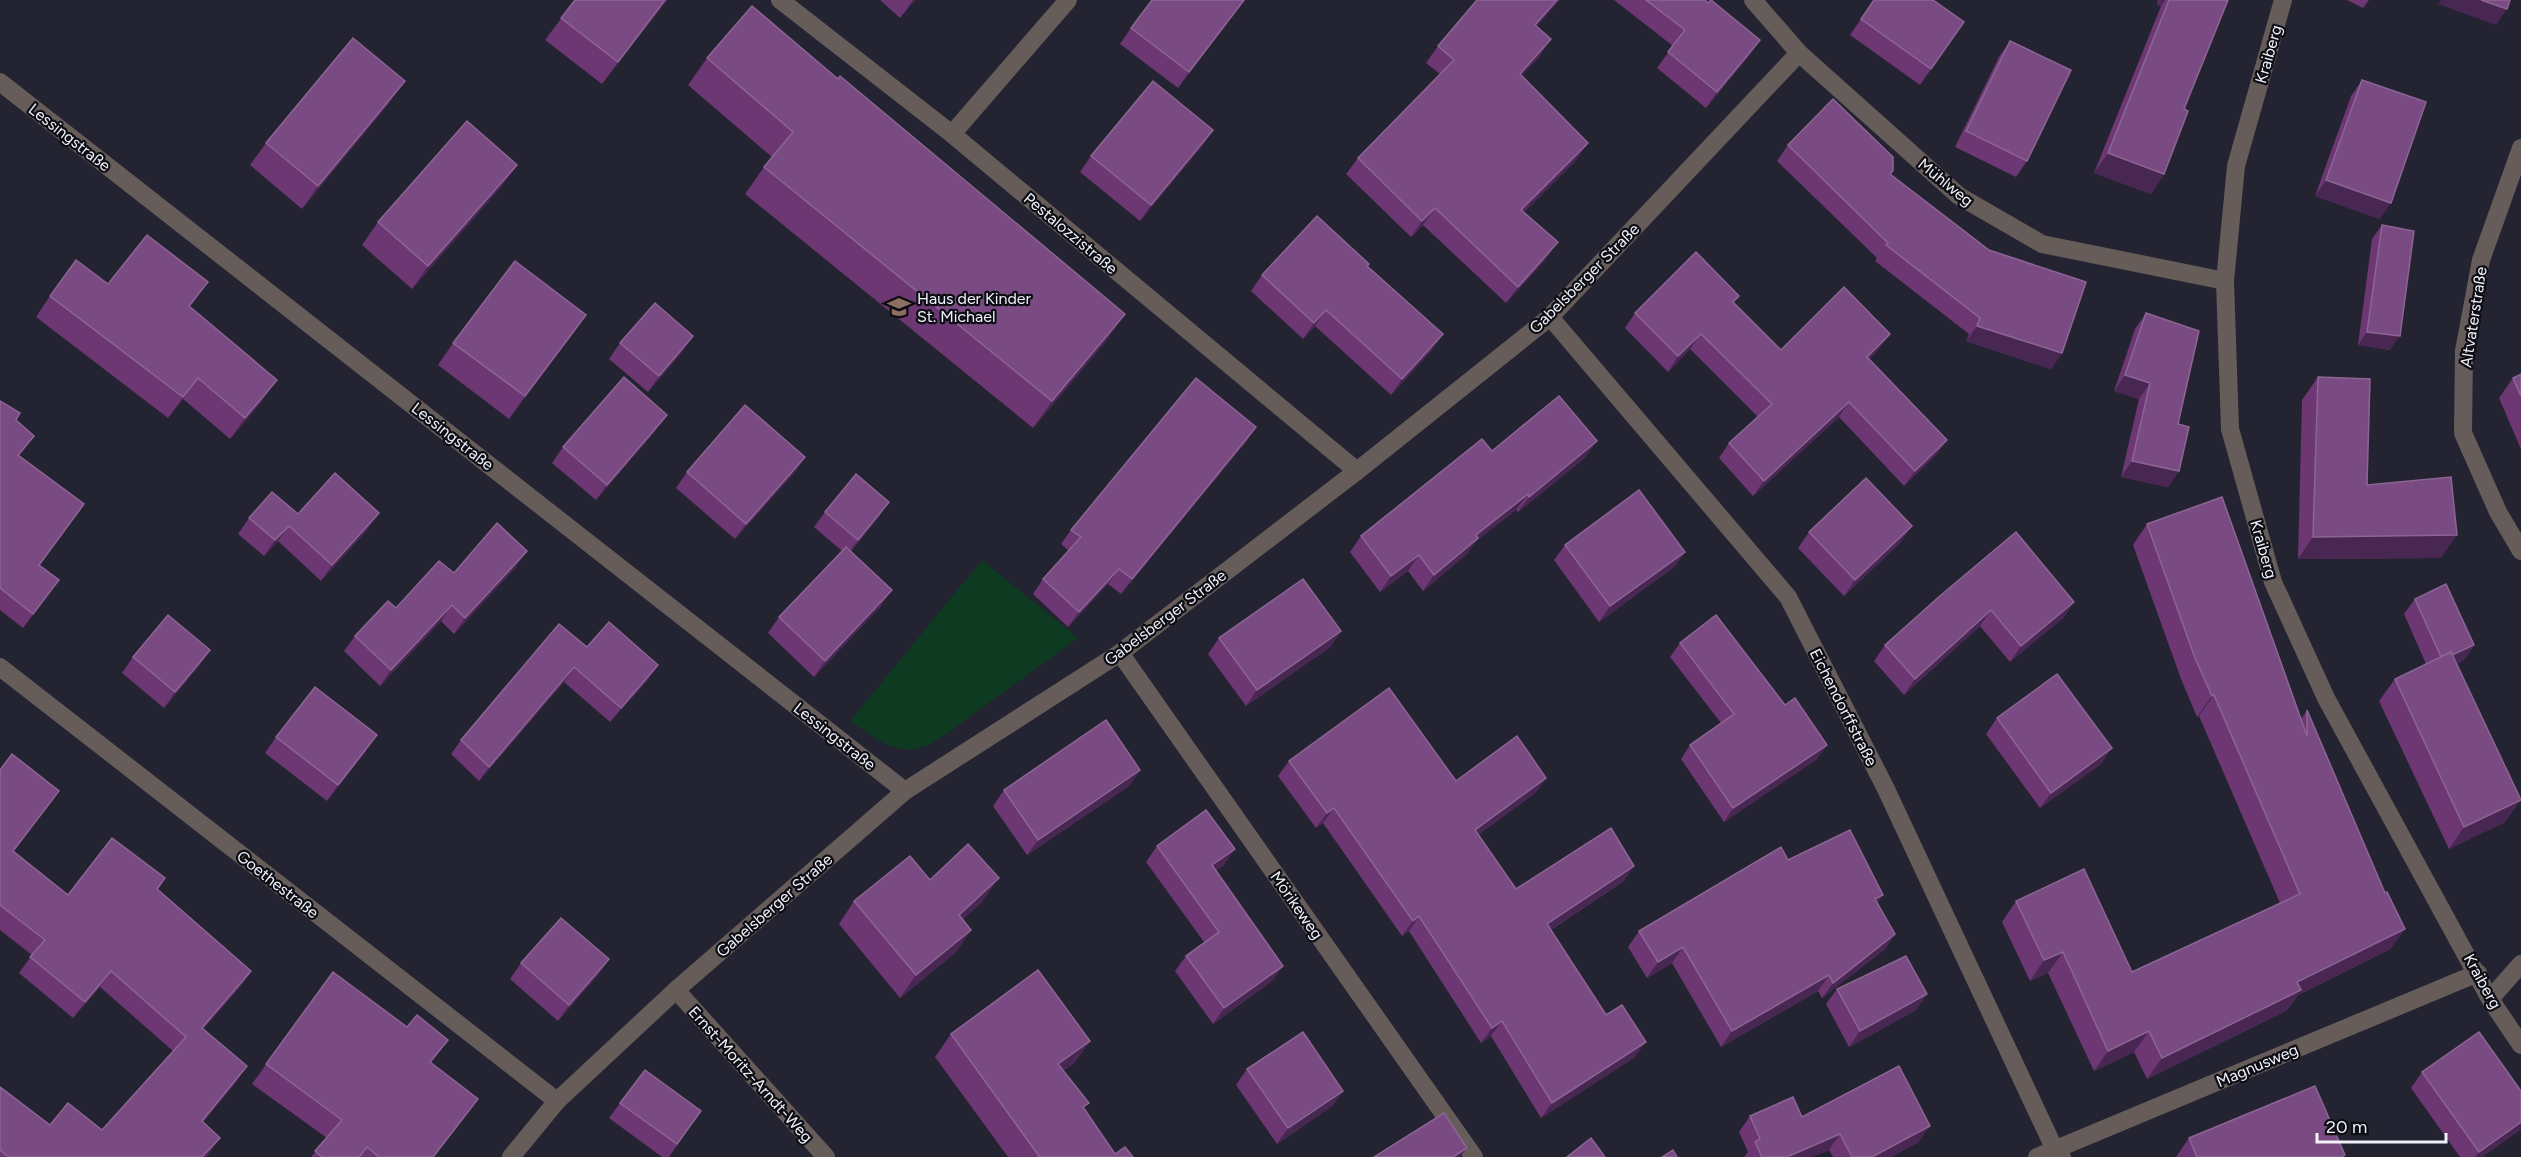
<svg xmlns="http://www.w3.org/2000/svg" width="2521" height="1157" viewBox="0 0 2521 1157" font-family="Figtree,sans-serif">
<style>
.green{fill:#0d3a21}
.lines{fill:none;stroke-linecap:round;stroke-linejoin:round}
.minor{stroke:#665d5a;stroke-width:18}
.wall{fill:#6c3773}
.shaded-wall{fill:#492753}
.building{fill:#7a4b82;stroke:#8d6595;stroke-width:1.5}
.labels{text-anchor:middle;stroke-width:4.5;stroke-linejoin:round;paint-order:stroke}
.street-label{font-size:16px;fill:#f1f1fb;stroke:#0d0d14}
.poi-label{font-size:16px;fill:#f1f1fb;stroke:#0d0d14;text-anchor:start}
</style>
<rect width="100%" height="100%" fill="#232331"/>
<path class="green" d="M982,560L1078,638L938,740C931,743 923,748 915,749C891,753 869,734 850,721Z"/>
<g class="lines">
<g class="minor">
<polyline points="780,0 952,134 1357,471"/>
<polyline points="1753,0 1799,53 1959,196 2042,244 2225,281"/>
<polyline points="2283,0 2236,166 2225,281 2230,429 2273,582 2326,698 2490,999 2521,1045"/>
<polyline points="0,82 905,791"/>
<polyline points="952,134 1068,0"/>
<polyline points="2521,148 2481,260 2464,351 2463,433 2498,512 2521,551"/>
<polyline points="1550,317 1788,597 1885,787 2055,1150 2062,1157"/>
<polyline points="1120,653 1474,1157"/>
<polyline points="0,667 557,1101"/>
<polyline points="676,990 826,1157"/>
<polyline points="2490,999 2521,964"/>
<polyline points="511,1157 557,1101 676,990 905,791 1120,653 1357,471 1550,317 1799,53"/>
<polyline points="2037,1157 2478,973"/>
</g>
</g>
<g class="wall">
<polygon points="575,0 667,0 602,84 545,40"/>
<polygon points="880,0 915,0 900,18"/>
<polygon points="1245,0 1178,88 1120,44 1131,28"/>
<polygon points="1614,0 1705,0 1760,40 1749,56 1706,108 1657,68 1673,46"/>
<polygon points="1874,0 1964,22 1920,85 1850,35"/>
<polygon points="2158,0 2228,0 2184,109 2164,174 2151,194 2094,173 2161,6 2157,5"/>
<polygon points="2347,0 2369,0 2363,8"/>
<polygon points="1536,27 1540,56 1521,76 1577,159 1524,212 1546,259 1506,303 1423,225 1411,237 1346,174 1358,158 1440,74 1426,63 1438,46"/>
<polygon points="2010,41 2027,161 2016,177 1955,147 1999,57"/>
<polygon points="707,58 838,79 1107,340 1033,428 745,194 764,167 772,157 688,85"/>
<polygon points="2362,80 2380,219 2315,196 2351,96"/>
<polygon points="389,103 302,209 250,165 266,143"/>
<polygon points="1213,130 1202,146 1140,221 1080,172 1091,156"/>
<polygon points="1788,145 1890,174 2062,353 2051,369 1966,341 1969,334 1875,261 1877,258 1777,161"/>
<polygon points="517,165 501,187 412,289 362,245 378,222"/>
<polygon points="2382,225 2390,350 2358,345 2372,239"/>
<polygon points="1367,267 1432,350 1391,395 1315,326 1303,339 1251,291 1262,275"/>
<polygon points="108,284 190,307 262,401 230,439 183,399 168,418 36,317 50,296"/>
<polygon points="1734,303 1781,350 1879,349 1869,359 1947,440 1936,455 1904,486 1839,417 1753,496 1719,458 1729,443 1758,417 1690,349 1668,372 1625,328 1635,313"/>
<polygon points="2146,313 2178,424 2179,471 2168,487 2121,477 2139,399 2114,391 2135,329"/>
<polygon points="586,315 509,419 438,365 453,343"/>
<polygon points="693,336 682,352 648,392 609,359 620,343"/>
<polygon points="2521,374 2521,449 2499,398 2513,378"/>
<polygon points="2318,377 2367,485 2441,558 2298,559 2302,400"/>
<polygon points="0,401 16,420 24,450 19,456 40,566 48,594 23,628 0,610"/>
<polygon points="1256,427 1246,442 1121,594 1108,584 1068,627 1033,594 1043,579 1069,551 1061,544 1071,530"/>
<polygon points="656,430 596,500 552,463 563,447"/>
<polygon points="1492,451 1586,457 1518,512 1516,510 1476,541 1467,554 1423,591 1408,571 1380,592 1350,552 1361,536"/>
<polygon points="805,457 794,473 735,539 676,488 687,472"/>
<polygon points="889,502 878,518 851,551 881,606 814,677 768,633 779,617 842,551 814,527 825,512"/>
<polygon points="298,514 368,529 321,581 278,541 264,556 238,534 249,518"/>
<polygon points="2147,524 2301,719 2307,710 2385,893 2405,929 2390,949 2298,995 2286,1011 2147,1079 2134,1052 2094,1071 2048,973 2030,981 2002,922 2016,901 2132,972 2280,903 2199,716 2197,717 2181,679 2133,545"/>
<polygon points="1809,532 1901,542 1844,596 1798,548"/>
<polygon points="1565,545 1685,552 1674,567 1599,622 1554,560"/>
<polygon points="516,567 454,634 441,621 380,686 344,651 355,636 396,608 454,573"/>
<polygon points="1941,595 2074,602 2063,618 2010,662 1980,626 1904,695 1874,661 1885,645"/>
<polygon points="2415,599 2474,645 2463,661 2456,664 2505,822 2449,849 2379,701 2395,679 2426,664 2404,614"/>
<polygon points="1341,631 1330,647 1246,706 1208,654 1219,638"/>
<polygon points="1680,643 1827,745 1817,759 1724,822 1681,759 1690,745 1721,723 1670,657"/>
<polygon points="587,647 648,680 610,722 564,682 479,781 451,754 461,740"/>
<polygon points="210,650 199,666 164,708 122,673 133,657"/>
<polygon points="1997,718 2101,764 2040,808 1986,734"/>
<polygon points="276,737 366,751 327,801 265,753"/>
<polygon points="1289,761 1456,781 1546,778 1535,793 1478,835 1516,889 1624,881 1551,930 1635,1057 1541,1118 1491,1036 1481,1043 1409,931 1402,936 1323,823 1316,828 1278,776"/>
<polygon points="0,770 59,791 13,851 68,895 165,878 158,889 251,971 240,987 203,1029 236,1082 203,1122 209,1154 206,1157 0,1157 0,1087 50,1125 102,1130 173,1051 100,987 73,1018 19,973 32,955 0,930"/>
<polygon points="1140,770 1129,786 1027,855 993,806 1004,790"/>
<polygon points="1157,846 1224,865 1216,870 1283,966 1272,981 1213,1024 1175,971 1186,956 1204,942 1146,862"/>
<polygon points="1788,860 1877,903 1895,934 1884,950 1822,998 1818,991 1721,1047 1672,963 1647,978 1628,947 1639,931"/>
<polygon points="930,880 983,901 963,919 971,930 956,952 900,998 839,924 854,901"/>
<polygon points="609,959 598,975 558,1021 510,979 521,963"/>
<polygon points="333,972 407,1027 448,1040 431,1063 464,1118 434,1157 311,1157 327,1138 252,1084"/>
<polygon points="1837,989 1927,994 1916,1010 1849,1047 1826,1004"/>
<polygon points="951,1034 1090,1041 1074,1063 1063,1071 1084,1110 1115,1154 1133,1157 1008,1157 935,1057"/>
<polygon points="1247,1069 1343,1091 1332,1106 1277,1144 1236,1085"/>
<polygon points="2422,1072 2521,1091 2521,1129 2482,1157 2460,1157 2411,1088"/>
<polygon points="620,1103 701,1111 669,1157 662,1157 609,1118"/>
<polygon points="1750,1116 1802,1117 1919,1142 1891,1157 1833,1157 1829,1150 1812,1157 1744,1157 1748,1152 1739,1132"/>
<polygon points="2189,1138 2345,1155 2343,1157 2176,1157"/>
</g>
<g class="shaded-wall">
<polygon points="665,0 667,0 602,84 618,62"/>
<polygon points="913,0 915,0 900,18"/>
<polygon points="1244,0 1245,0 1178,88 1189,72"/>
<polygon points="1557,0 1560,0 1523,42 1535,25"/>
<polygon points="2160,0 2165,0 2161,6 2157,5"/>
<polygon points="2441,0 2481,0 2507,9 2496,25 2438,4"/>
<polygon points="1551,39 1540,56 1508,91 1520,74"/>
<polygon points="1760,40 1749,56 1706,108 1717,92"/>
<polygon points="405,81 389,103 302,209 318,186"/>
<polygon points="1213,130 1202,146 1140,221 1151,205"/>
<polygon points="1588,143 1577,159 1510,226 1521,210"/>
<polygon points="2108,153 2164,174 2151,194 2094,173"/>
<polygon points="517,165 501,187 412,289 428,266"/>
<polygon points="2326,180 2391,203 2380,219 2315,196"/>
<polygon points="1435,208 1423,225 1411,237 1422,221"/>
<polygon points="1558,242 1546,259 1506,303 1518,287"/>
<polygon points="208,282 193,303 174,327 189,306"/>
<polygon points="1326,310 1315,326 1303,339 1314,323"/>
<polygon points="1125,314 1107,340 1033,428 1052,401"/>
<polygon points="586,315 571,337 509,419 525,396"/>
<polygon points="1977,326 2062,353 2051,369 1966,341"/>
<polygon points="2367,332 2400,336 2390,350 2358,345"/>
<polygon points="1443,334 1432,350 1391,395 1402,379"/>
<polygon points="1701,334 1690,349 1668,372 1678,356"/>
<polygon points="1890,334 1879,349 1856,372 1867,357"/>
<polygon points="693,336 682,352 648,392 659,376"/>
<polygon points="2125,375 2150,383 2139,399 2114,391"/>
<polygon points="198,378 183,399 168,418 183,397"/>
<polygon points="277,380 262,401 230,439 245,418"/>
<polygon points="1849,402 1839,417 1753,496 1764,481"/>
<polygon points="667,415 656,430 596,500 607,485"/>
<polygon points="1256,427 1246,442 1121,594 1132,579"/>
<polygon points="34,436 24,450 8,469 18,455"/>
<polygon points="1947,440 1936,455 1904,486 1915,471"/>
<polygon points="1597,441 1586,457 1518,512 1529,497"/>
<polygon points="805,457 794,473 735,539 746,524"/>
<polygon points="2132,461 2179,471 2168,487 2121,477"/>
<polygon points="1528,494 1516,510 1476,541 1467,554 1423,591 1434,575 1476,535"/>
<polygon points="889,502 878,518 847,555 858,540"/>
<polygon points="379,513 368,529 321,581 332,565"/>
<polygon points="289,526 278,541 264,556 275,540"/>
<polygon points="1912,526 1901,542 1844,596 1855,580"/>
<polygon points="2457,535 2441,558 2298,559 2313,537"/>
<polygon points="527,551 516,567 454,634 465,618"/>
<polygon points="1685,552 1674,567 1599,622 1610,606"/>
<polygon points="1419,555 1408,571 1380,592 1391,576"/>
<polygon points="1119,569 1108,584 1068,627 1079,612"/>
<polygon points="892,590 881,606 814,677 825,661"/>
<polygon points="2074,602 2063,618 2010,662 2021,646"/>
<polygon points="452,605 441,621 380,686 391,670"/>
<polygon points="1991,610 1980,626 1904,695 1915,679"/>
<polygon points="1341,631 1330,647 1246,706 1257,690"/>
<polygon points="2474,645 2463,661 2432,675 2443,660"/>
<polygon points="210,650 199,666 164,708 175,692"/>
<polygon points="658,665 648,680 610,722 621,708"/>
<polygon points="574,667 564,682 479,781 489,767"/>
<polygon points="2214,695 2199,716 2197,717 2212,696"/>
<polygon points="377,735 366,751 327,801 338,785"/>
<polygon points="1827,745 1817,759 1724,822 1733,808"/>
<polygon points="2112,748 2101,764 2040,808 2051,793"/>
<polygon points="1140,770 1129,786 1027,855 1038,840"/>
<polygon points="1546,778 1535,793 1464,845 1475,830"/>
<polygon points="59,791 48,807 1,867 13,851"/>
<polygon points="2521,800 2505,822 2449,849 2464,827"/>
<polygon points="1334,808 1323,823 1316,828 1327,813"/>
<polygon points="1235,849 1224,865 1201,881 1212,865"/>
<polygon points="1634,866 1624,881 1537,939 1547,924"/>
<polygon points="999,878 983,901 943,937 959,915"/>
<polygon points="1883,895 1872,911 1875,899"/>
<polygon points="1419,916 1409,931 1402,936 1413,921"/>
<polygon points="2405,929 2390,949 2298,995 2286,1011 2147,1079 2162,1058 2297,982"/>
<polygon points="971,930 956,952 900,998 916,975"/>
<polygon points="1895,934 1884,950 1822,998 1833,983"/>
<polygon points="1683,947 1672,963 1647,978 1658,962"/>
<polygon points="2063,952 2048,973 2030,981 2044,960"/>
<polygon points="609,959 598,975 558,1021 569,1005"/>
<polygon points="1283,966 1272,981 1213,1024 1224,1008"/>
<polygon points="111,971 100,987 73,1018 85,1002"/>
<polygon points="251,971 240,987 190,1044 202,1028"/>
<polygon points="1829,975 1818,991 1721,1047 1732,1031"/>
<polygon points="1927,994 1916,1010 1849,1047 1860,1031"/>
<polygon points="1502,1021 1491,1036 1481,1043 1492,1028"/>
<polygon points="2149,1031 2134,1052 2094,1071 2108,1051"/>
<polygon points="448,1040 434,1059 416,1081 430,1062"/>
<polygon points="1090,1041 1074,1063 1042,1087 1058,1064"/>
<polygon points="1646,1042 1635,1057 1541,1118 1552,1103"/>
<polygon points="247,1066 236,1082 190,1137 202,1121"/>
<polygon points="1343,1091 1332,1106 1277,1144 1288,1128"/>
<polygon points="478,1099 464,1118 434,1157 433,1157"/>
<polygon points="2521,1122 2521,1129 2482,1157 2475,1157 2479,1152"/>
<polygon points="1930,1126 1919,1142 1891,1157 1872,1157"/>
<polygon points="1840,1134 1829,1150 1812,1157 1787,1157"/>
<polygon points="220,1138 209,1154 206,1157 202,1157"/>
<polygon points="1467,1148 1460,1157 1453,1157"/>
</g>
<g class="building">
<polygon points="575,0 665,0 618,62 561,18"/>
<polygon points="1152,0 1244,0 1189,72 1131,28"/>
<polygon points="1477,0 1557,0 1535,25 1551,39 1520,74 1588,143 1521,210 1558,242 1518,287 1435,208 1422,221 1358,158 1454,60 1438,46"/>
<polygon points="1646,0 1705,0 1708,3 1711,0 1760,40 1717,92 1668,52 1685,30"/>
<polygon points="1874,0 1933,0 1964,22 1931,69 1861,19"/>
<polygon points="2169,0 2228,0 2184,109 2188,111 2164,174 2108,153"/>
<polygon points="2481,0 2510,0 2507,9"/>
<polygon points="752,6 838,79 840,76 1125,314 1052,401 764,167 793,132 707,58"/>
<polygon points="353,38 405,81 318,186 266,143"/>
<polygon points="2010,41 2071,70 2027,161 1966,131"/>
<polygon points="2362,80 2426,102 2391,203 2326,180"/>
<polygon points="1153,81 1213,130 1151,205 1091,156"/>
<polygon points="1833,99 1893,157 1893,171 1890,174 1989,250 2086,282 2062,353 1977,326 1980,318 1886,245 1888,243 1788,145"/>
<polygon points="467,121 517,165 428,266 378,222"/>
<polygon points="1317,216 1369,264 1367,266 1443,334 1402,379 1326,310 1314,323 1262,275"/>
<polygon points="2382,225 2414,231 2400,336 2367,332"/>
<polygon points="147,235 208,282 189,306 277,380 245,418 198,378 183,397 50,296 76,260 108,284"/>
<polygon points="1696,252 1739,296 1733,302 1781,350 1844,287 1890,334 1867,357 1947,440 1915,471 1849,402 1764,481 1729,443 1772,404 1701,334 1678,356 1635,313"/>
<polygon points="515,261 586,315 525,396 453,343"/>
<polygon points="655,303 693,336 659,376 620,343"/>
<polygon points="2146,313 2199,331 2178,424 2189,427 2179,471 2132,461 2150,383 2125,375"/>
<polygon points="2521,374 2521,396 2513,378"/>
<polygon points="624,377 667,415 607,485 563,447"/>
<polygon points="2318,377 2370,379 2367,485 2451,477 2457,535 2313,537"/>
<polygon points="1196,378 1256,427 1132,579 1119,569 1079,612 1043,579 1081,537 1071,530"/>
<polygon points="1559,396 1597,441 1529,497 1528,494 1476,535 1478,538 1434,575 1419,555 1391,576 1361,536 1482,439 1492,451"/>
<polygon points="0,401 20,413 16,420 34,436 18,455 84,504 39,565 59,580 33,614 0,588"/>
<polygon points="745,405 805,457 746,524 687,472"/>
<polygon points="335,473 379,513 332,565 289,526 275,540 249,518 272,492 298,514"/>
<polygon points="856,474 889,502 858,540 825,512"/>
<polygon points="1866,478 1912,526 1855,580 1809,532"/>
<polygon points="1639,490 1685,552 1610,606 1565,545"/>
<polygon points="2222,497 2307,736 2307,710 2385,893 2387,892 2405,929 2297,982 2301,990 2162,1058 2149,1031 2108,1051 2063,952 2044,960 2016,901 2084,869 2132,972 2300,894 2214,695 2212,696 2195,658 2147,524"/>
<polygon points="497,523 527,551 465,618 452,605 391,670 355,636 388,601 396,608 439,561 454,573"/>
<polygon points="2016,532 2074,602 2021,646 1991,610 1915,679 1885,645 1941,595"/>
<polygon points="846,547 892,590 825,661 779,617"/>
<polygon points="1303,579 1341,631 1257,690 1219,638"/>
<polygon points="2446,584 2474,645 2452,655 2451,652 2441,657 2415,599"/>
<polygon points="168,615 210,650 175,692 133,657"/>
<polygon points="1716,615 1785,705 1795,698 1827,745 1733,808 1690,745 1734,714 1680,643"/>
<polygon points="609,622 658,665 621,708 574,667 489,767 461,740 559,624 587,647"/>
<polygon points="2451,652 2521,800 2464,827 2395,679"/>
<polygon points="2057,674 2112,748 2051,793 1997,718"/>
<polygon points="315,687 377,735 338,785 276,737"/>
<polygon points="1389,688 1456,781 1517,736 1546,778 1475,830 1516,889 1611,828 1634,866 1547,924 1606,1015 1622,1005 1646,1042 1552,1103 1502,1021 1492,1028 1419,916 1413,921 1334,808 1327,813 1289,761"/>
<polygon points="1106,720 1140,770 1038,840 1004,790"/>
<polygon points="12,754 59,791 13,851 68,895 112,838 165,878 157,889 251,971 202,1028 247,1066 202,1121 220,1138 202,1157 9,1157 0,1150 0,1087 50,1125 68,1103 102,1130 186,1037 111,971 85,1002 30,957 45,940 0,905 0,770"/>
<polygon points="1206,810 1235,849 1212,865 1283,966 1224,1008 1186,956 1219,932 1157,846"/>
<polygon points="1850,830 1883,895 1875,899 1895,934 1833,983 1829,975 1732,1031 1683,947 1658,962 1639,931 1781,847 1788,860"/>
<polygon points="968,844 999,878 959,915 971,930 916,975 854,901 910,856 930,880"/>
<polygon points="561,918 609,959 569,1005 521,963"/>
<polygon points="1906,956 1927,994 1860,1031 1837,989"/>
<polygon points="1038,970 1090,1041 1058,1064 1089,1103 1083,1107 1115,1154 1125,1147 1133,1157 1038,1157 1039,1156 951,1034"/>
<polygon points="333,972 407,1027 417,1015 448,1040 430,1062 478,1099 433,1157 379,1157 367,1147 359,1157 322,1157 315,1151 342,1120 266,1064"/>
<polygon points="1303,1032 1343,1091 1288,1128 1247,1069"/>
<polygon points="2479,1032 2521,1091 2521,1122 2479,1152 2422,1072"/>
<polygon points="1899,1066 1930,1126 1872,1157 1852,1157 1840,1134 1787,1157 1762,1157 1755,1142 1760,1139 1750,1116 1793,1097 1802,1117"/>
<polygon points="645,1070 701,1111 677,1144 620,1103"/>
<polygon points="2315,1086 2345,1155 2341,1157 2197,1157 2189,1138"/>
<polygon points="1444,1113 1467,1148 1453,1157 1374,1157"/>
<polygon points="1591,1138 1605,1157 1567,1157"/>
<polygon points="1673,1150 1677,1157 1662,1157"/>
</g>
<defs>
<g id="school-bare" transform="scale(1.8)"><path d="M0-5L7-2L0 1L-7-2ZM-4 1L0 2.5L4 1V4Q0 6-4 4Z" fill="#8d6e63" stroke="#0d0d14" stroke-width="2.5" paint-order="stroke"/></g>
</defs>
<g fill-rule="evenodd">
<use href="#school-bare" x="899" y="307"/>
</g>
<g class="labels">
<g class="street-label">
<text transform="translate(2268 54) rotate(-74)" y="6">Kraiberg</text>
<text transform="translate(70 137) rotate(38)" y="6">Lessingstraße</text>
<text transform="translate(1946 182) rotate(39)" y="6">Mühlweg</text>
<text transform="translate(1071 233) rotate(40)" y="6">Pestalozzistraße</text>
<text transform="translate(1584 278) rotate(-45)" y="6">Gabelsberger Straße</text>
<text transform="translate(2473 317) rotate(-81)" y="6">Altvaterstraße</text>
<text transform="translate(453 436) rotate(38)" y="6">Lessingstraße</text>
<text transform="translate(2264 549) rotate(74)" y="6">Kraiberg</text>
<text transform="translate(1165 617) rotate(-37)" y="6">Gabelsberger Straße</text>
<text transform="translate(1844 707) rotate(63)" y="6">Eichendorffstraße</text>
<text transform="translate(835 736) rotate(38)" y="6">Lessingstraße</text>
<text transform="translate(278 884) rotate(38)" y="6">Goethestraße</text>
<text transform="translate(774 905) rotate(-41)" y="6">Gabelsberger Straße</text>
<text transform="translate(1297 905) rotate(55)" y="6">Mörikeweg</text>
<text transform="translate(2483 981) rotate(61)" y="6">Kraiberg</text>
<text transform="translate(2257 1065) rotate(-23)" y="6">Magnusweg</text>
<text transform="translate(751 1074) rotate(48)" y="6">Ernst-Moritz-Arndt-Weg</text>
</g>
<g class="poi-label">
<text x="917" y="304">Haus der Kinder<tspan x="917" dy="18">St. Michael</tspan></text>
</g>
</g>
<path d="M2317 1133v9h129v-9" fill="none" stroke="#f1f1fb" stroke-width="3"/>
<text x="2326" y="1133" font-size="18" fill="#f1f1fb" stroke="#0d0d14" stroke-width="4.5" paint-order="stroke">20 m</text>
</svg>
